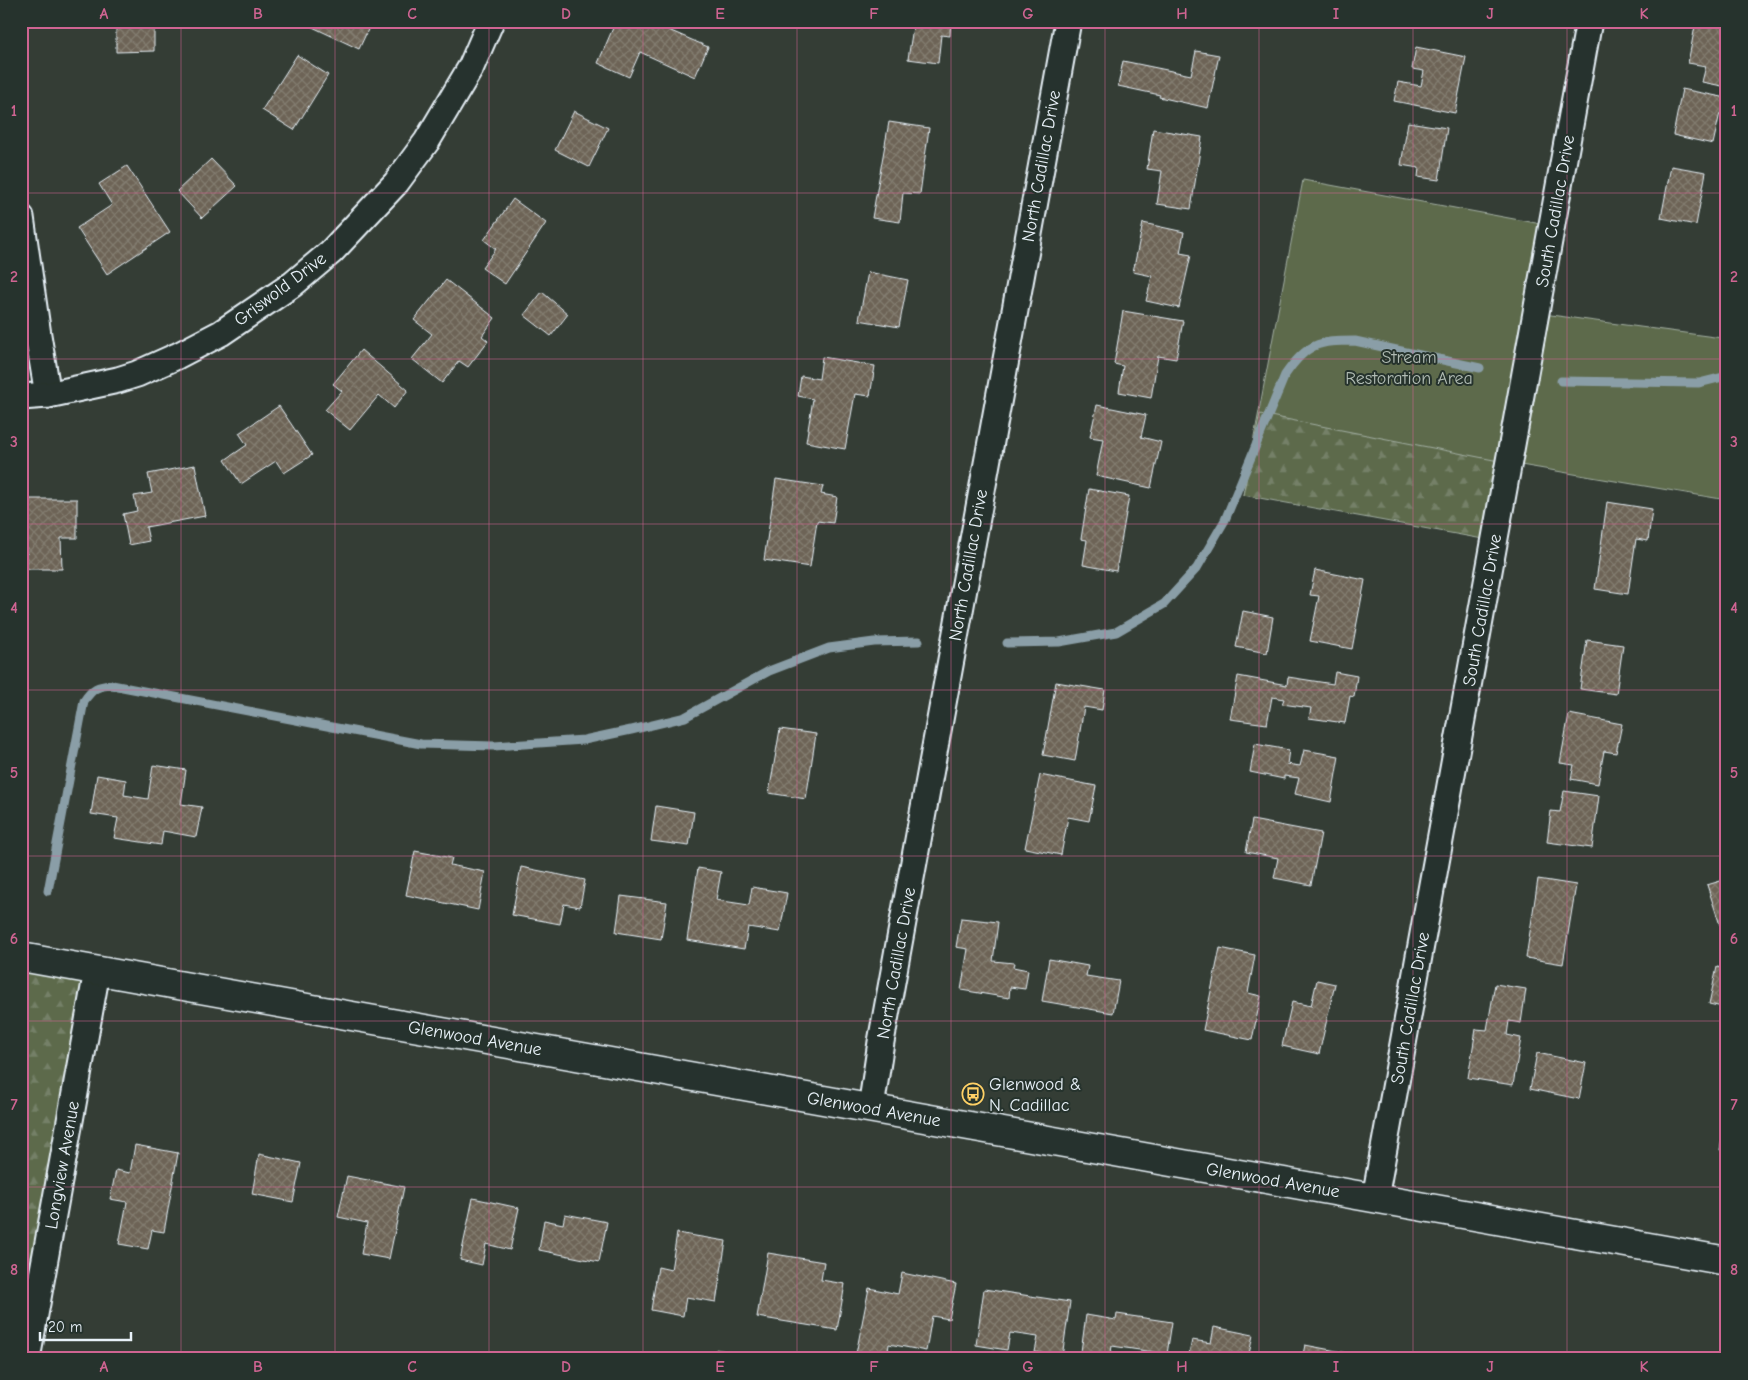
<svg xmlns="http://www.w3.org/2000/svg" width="1748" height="1380" viewBox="0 0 1748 1380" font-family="'Comic Neue',sans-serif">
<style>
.green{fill:#5d6a4c;stroke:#a2aea2}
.forest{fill:url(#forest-firs);stroke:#a2aea2}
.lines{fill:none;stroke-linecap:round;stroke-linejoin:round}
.stream{stroke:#8a9ea7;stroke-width:9}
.building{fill:url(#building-cross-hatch);stroke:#e8f1f8}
.street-casing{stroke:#e8f1f8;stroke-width:29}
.secondary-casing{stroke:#e8f1f8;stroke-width:31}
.street{stroke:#26332d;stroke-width:25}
.secondary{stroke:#26332d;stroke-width:28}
.grid{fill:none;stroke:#cf6492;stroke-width:1;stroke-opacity:0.55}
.labels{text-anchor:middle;stroke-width:4;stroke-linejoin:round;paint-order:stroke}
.street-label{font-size:18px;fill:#e8f1f8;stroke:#26332d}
.park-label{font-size:18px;fill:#b0bbb3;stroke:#26332d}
.poi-label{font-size:18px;fill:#e8f1f8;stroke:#26332d;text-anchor:start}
.neatline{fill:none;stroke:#cf6492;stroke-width:2}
.grid-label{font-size:16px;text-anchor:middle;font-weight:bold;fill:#cf6492}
</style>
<defs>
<pattern id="forest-firs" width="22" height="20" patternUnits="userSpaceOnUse" patternTransform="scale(1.25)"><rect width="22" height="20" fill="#5d6a4c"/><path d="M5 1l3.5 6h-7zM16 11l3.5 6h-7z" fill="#748067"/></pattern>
<pattern id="building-cross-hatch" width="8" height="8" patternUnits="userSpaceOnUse" patternTransform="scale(1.25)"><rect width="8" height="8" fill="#6d6456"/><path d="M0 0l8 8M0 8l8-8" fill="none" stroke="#827b6f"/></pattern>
</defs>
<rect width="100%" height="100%" fill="#343d35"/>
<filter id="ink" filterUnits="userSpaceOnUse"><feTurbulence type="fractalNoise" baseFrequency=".02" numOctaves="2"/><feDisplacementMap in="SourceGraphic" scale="10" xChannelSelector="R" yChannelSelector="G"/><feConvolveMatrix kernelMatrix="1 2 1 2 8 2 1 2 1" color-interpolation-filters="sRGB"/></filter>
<g filter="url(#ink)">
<polygon class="green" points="1303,180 1552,226 1536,313 1722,338 1727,335 1727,500 1509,463 1243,495"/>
<g class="forest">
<polygon points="1260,414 1509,463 1494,541 1243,495"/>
<polygon points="21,957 97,971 21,1359"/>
<polygon points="716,1349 770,1359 714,1359"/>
</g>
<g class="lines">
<g class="stream">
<polyline points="1561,381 1699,383 1723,377 1727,374"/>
<path d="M1007,643L1059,642L1116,632L1164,604L1197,568L1225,520L1285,375C1307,343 1318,341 1355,341L1480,368"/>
<path d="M48,891L84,701C93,688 97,686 112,685L421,744L494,746L584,740L631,730L685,717L769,671L829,648L874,642L919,641"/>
</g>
</g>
<g class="building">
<polygon points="116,21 154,21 154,51 116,52"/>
<polygon points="305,21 372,21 359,49 304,23"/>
<polygon points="616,21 648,21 708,47 695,77 640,52 629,77 598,63"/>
<polygon points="914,21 951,21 950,36 941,35 938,63 908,59"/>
<polygon points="1696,21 1727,22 1727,87 1702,82 1706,66 1688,63"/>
<polygon points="1416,47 1466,57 1455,113 1394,101 1398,82 1421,86 1424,71 1412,69"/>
<polygon points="1196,51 1219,55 1208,108 1159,97 1160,95 1118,86 1123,61 1191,75"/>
<polygon points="297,55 328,75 294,130 262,110"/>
<polygon points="1682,89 1727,98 1727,114 1720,113 1713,144 1673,135"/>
<polygon points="574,111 608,128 589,167 555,150"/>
<polygon points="889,122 929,128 920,194 903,193 900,222 872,218"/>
<polygon points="1408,122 1447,128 1439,180 1418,177 1419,168 1401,165"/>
<polygon points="1153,129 1202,137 1191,209 1157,204 1162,171 1147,169"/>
<polygon points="211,159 237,186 202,218 177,191"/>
<polygon points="127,166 170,232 107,274 77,228 112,205 99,184"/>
<polygon points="1671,166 1706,172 1696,225 1661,218"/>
<polygon points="513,199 546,223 505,284 482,268 496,249 484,240"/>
<polygon points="1143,223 1184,232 1180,253 1191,255 1179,308 1146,301 1152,276 1133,272"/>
<polygon points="868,272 908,280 899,327 859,320"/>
<polygon points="446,280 495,318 482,336 488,341 468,367 459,361 442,383 412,359 432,334 414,320"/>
<polygon points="542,292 568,314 551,336 524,315"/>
<polygon points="1123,311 1183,321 1176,359 1158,356 1151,398 1119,392 1123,366 1114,364"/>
<polygon points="361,350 408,390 394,408 379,395 350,430 325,410 342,391 333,384"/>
<polygon points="822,357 875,366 870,396 855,394 845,449 806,442 813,399 798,396 801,376 819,379"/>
<polygon points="1097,405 1146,415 1141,437 1161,442 1151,488 1096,476 1103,439 1090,437"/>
<polygon points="279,406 312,455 284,473 276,461 241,484 225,460 247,445 239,433"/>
<polygon points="195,465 205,516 146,527 149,541 129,545 123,514 137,511 134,496 152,493 148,474"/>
<polygon points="776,479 823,486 821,494 837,497 833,523 817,521 810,567 764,560"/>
<polygon points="1089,489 1129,496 1116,571 1083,565 1087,540 1081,539"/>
<polygon points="21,499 77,499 77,538 61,538 62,569 27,569 27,547 21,547"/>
<polygon points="1607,502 1652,509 1648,541 1636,539 1628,594 1595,589"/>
<polygon points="1315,570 1365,580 1352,649 1310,641 1319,596 1310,595"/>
<polygon points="1243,611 1273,617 1267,653 1236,647"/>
<polygon points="1587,640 1623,645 1616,694 1580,689"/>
<polygon points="1335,672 1357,676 1354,697 1350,696 1345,723 1309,718 1311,708 1282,704 1284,699 1272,697 1267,724 1230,719 1238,676 1287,685 1288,677 1333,684"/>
<polygon points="1056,682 1105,690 1102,710 1084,707 1075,761 1043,755"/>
<polygon points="1569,714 1622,724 1616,753 1604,751 1598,784 1571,779 1574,765 1560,763"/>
<polygon points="780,729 816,734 806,799 769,793"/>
<polygon points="1255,744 1289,750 1287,764 1300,766 1304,750 1339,756 1331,802 1295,794 1299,778 1284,776 1284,779 1250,772"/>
<polygon points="153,765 186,770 181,804 202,807 196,837 163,831 161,845 114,838 118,818 91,814 97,775 126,780 124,795 148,799"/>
<polygon points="1040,775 1096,786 1089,821 1068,817 1061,855 1025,848"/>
<polygon points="1564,791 1599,796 1592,848 1547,842 1551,811 1560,812"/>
<polygon points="656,806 694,812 689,846 651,841"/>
<polygon points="1252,820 1321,833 1311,885 1274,878 1278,858 1246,852"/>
<polygon points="415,851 452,858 450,865 485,872 478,910 406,895"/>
<polygon points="521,867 585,880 580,907 564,904 560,924 512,915"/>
<polygon points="698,868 721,872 716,900 749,905 752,887 787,893 780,932 748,927 744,949 687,940"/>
<polygon points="1538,879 1576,885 1563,964 1526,958"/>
<polygon points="1727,879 1727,923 1720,925 1707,885"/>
<polygon points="621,896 667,902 661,939 616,932"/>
<polygon points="961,918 998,922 993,961 1014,963 1013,967 1028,970 1025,989 1010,987 1009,998 961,990 968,949 956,947"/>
<polygon points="1220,948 1255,955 1248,993 1261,996 1252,1040 1203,1030"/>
<polygon points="1049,959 1088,966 1086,976 1119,981 1113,1013 1042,1001"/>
<polygon points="1717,967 1727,969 1727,1008 1709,1004"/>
<polygon points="1317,980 1335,984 1319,1054 1282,1046 1292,1002 1311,1006"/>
<polygon points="1495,984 1526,989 1521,1023 1509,1021 1507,1035 1521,1038 1513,1085 1468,1078 1476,1029 1487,1030"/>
<polygon points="1537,1053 1586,1063 1579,1099 1530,1089"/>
<polygon points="1725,1122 1727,1122 1727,1151 1720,1150"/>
<polygon points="135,1145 178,1153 164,1232 152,1230 148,1249 119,1244 127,1202 110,1199 116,1170 130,1173"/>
<polygon points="259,1154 301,1163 293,1202 252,1194"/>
<polygon points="347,1176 404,1187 389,1259 361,1254 367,1223 338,1217"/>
<polygon points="473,1198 519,1208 510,1250 486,1244 482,1265 460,1260"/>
<polygon points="565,1214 607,1222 599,1262 539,1250 544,1220 563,1224"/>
<polygon points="677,1233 726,1241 716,1302 686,1297 683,1316 651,1310 658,1267 671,1270"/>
<polygon points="768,1253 824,1262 821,1280 845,1284 837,1330 757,1317"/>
<polygon points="902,1273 956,1284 949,1319 932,1316 926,1351 889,1344 887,1359 855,1359 869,1288 898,1294"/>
<polygon points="984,1289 1070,1302 1062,1357 1035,1352 1038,1337 1010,1333 1007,1350 976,1345"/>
<polygon points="1117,1314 1172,1322 1167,1354 1112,1346 1110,1359 1080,1359 1086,1315 1116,1320"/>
<polygon points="1214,1327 1253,1335 1248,1359 1188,1359 1192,1340 1211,1343"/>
<polygon points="1305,1345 1363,1356 1362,1359 1302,1359"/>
</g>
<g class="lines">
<g class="street-casing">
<g id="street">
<polyline points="21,217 38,335 48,395"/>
<polyline points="21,397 48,395 118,380 137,374 177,356 221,333 293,284 331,252 396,183 427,141 471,67 491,21"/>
<polyline points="871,1108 881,1042 1068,21"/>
<polyline points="1375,1198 1589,21"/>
<polyline points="27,1359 97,971"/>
</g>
</g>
<g class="secondary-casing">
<polyline id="secondary" points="21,957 1727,1261"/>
</g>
<use href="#street" class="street"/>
<use href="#secondary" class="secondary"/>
</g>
</g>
<path class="grid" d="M181,21V1359M335,21V1359M489,21V1359M643,21V1359M797,21V1359M951,21V1359M1105,21V1359M1259,21V1359M1413,21V1359M1567,21V1359M21,193H1727M21,359H1727M21,524H1727M21,690H1727M21,856H1727M21,1021H1727M21,1187H1727"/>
<defs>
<g id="bus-ring" transform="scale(1.125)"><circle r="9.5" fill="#26332d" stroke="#ffd166" stroke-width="1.5"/><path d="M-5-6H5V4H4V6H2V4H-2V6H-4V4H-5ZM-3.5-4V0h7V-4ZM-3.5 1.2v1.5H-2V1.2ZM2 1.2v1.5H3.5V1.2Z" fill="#ffd166"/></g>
</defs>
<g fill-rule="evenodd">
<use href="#bus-ring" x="973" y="1094"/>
</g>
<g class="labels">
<g class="street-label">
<text transform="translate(1041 166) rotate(-80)" y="6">North Cadillac Drive</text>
<text transform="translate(1555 211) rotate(-80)" y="6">South Cadillac Drive</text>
<text transform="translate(280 289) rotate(-37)" y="6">Griswold Drive</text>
<text transform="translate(968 565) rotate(-80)" y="6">North Cadillac Drive</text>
<text transform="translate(1482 610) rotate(-80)" y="6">South Cadillac Drive</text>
<text transform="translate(896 963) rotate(-80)" y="6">North Cadillac Drive</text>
<text transform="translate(1410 1008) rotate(-80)" y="6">South Cadillac Drive</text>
<text transform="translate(475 1038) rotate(10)" y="6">Glenwood Avenue</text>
<text transform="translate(874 1109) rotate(10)" y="6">Glenwood Avenue</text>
<text transform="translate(62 1165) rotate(-80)" y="6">Longview Avenue</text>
<text transform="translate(1273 1180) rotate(10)" y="6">Glenwood Avenue</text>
</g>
<g class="park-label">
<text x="1409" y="363">Stream<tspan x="1409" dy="21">Restoration Area</tspan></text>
</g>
<g class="poi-label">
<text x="989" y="1090">Glenwood &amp;<tspan x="989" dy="21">N. Cadillac</tspan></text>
</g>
</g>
<rect width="1748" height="1380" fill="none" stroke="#26332d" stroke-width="55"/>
<path d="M40 1332v8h91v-8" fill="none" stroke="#e8f1f8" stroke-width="2.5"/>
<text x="48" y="1332" font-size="15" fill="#e8f1f8" stroke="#26332d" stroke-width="4" paint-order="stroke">20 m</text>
<rect x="28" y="28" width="1692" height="1324" class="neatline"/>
<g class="grid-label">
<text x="104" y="19">A</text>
<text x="258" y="19">B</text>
<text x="412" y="19">C</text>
<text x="566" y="19">D</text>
<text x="720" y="19">E</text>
<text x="874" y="19">F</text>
<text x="1028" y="19">G</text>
<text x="1182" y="19">H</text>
<text x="1336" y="19">I</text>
<text x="1490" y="19">J</text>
<text x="1644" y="19">K</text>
<text x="14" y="116">1</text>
<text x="1734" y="116">1</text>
<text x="14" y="282">2</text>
<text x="1734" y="282">2</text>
<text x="14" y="447">3</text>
<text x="1734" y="447">3</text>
<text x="14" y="613">4</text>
<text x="1734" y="613">4</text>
<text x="14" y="778">5</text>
<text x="1734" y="778">5</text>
<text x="14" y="944">6</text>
<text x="1734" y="944">6</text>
<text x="14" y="1110">7</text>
<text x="1734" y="1110">7</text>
<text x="14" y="1275">8</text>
<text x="1734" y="1275">8</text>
<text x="104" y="1372">A</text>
<text x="258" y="1372">B</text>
<text x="412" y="1372">C</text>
<text x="566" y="1372">D</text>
<text x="720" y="1372">E</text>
<text x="874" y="1372">F</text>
<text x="1028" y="1372">G</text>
<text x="1182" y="1372">H</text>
<text x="1336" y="1372">I</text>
<text x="1490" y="1372">J</text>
<text x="1644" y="1372">K</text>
</g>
</svg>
